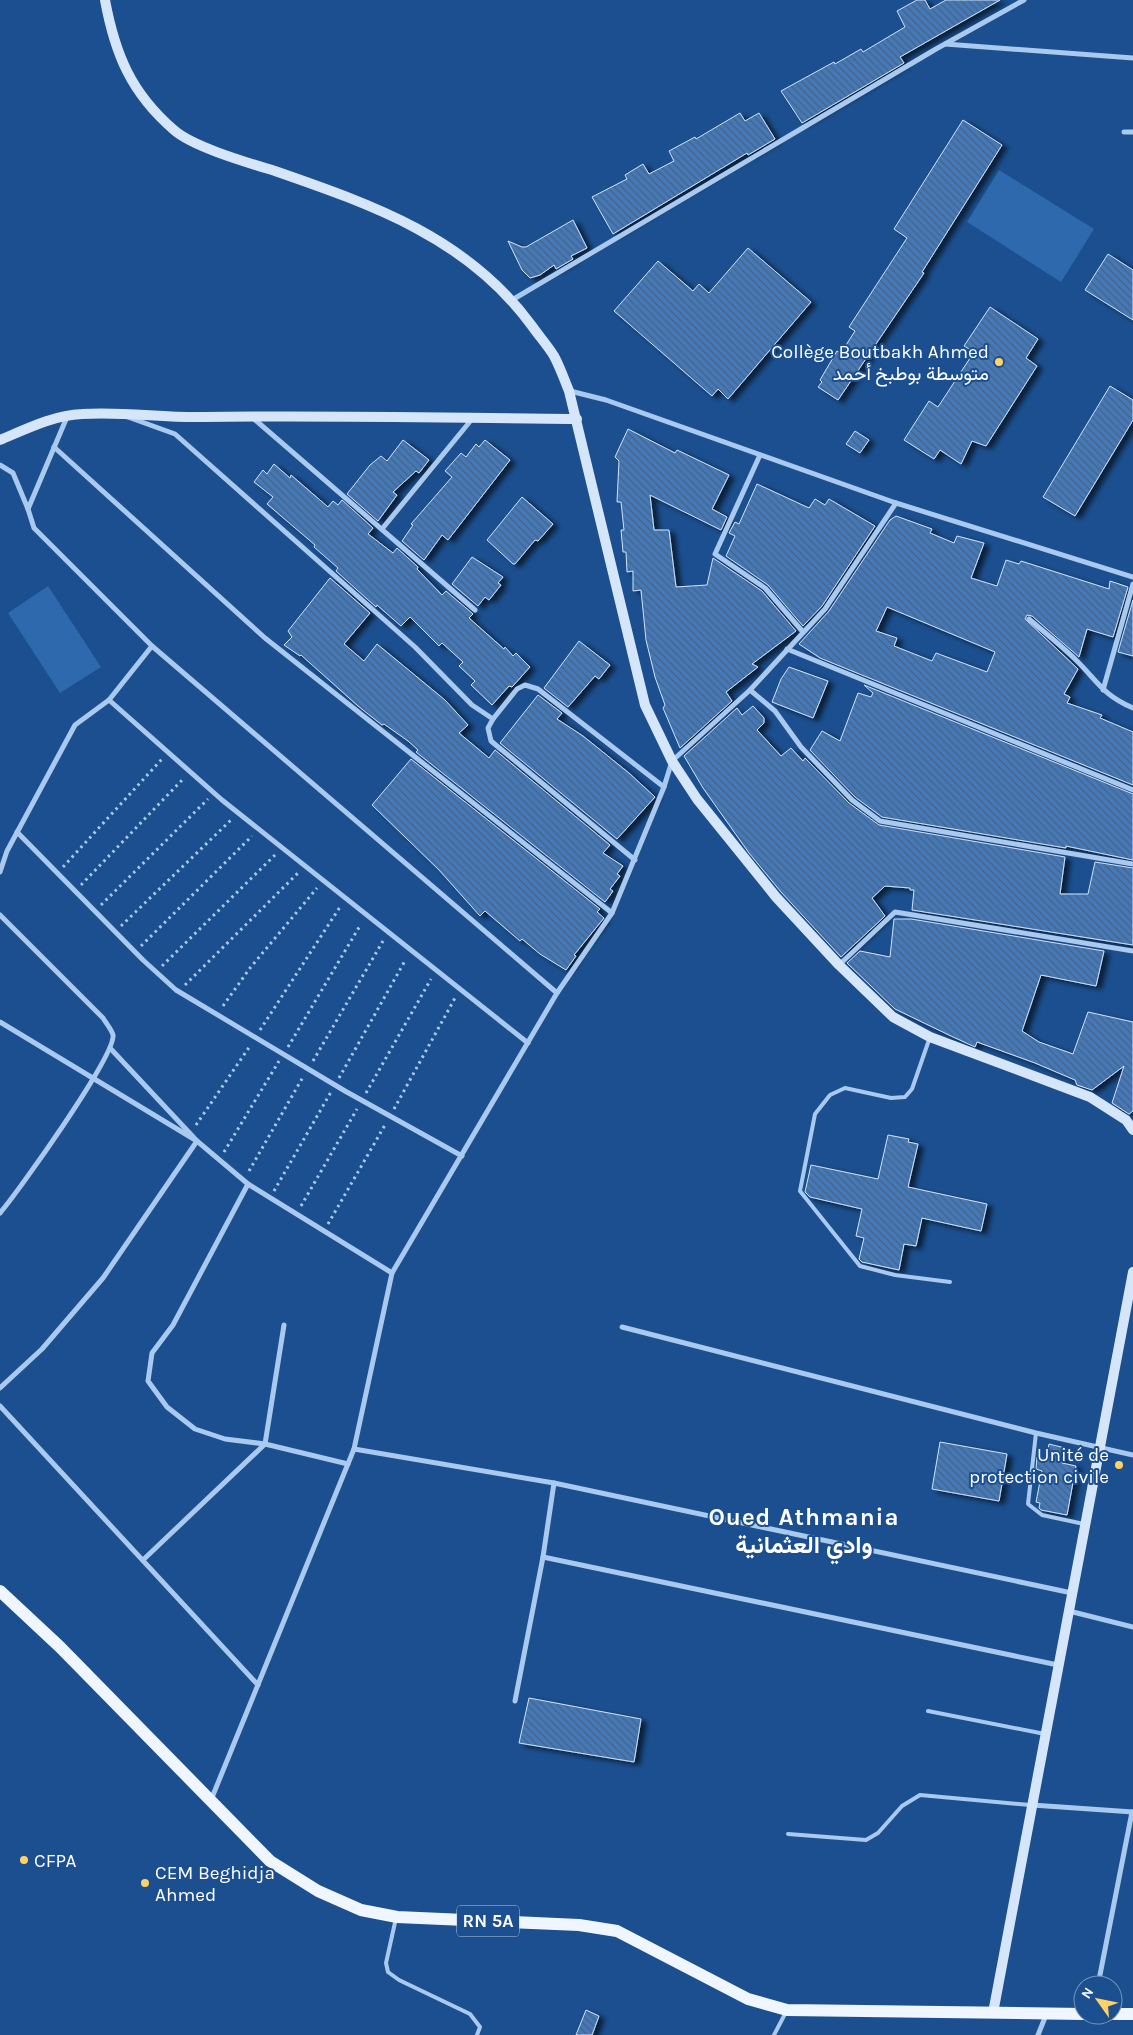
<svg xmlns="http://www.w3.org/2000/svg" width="1133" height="2035" viewBox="0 0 1133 2035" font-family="Karla,Vazirmatn,sans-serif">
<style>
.grass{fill:#2e69ad}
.building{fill:url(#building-back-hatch);stroke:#cfe3fa;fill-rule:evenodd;filter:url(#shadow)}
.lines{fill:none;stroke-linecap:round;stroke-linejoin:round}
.path{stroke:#a9c9ee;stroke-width:3;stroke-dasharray:2.5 4;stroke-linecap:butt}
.lane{stroke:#a9c9ee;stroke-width:4}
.street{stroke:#a9c9ee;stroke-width:5}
.secondary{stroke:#d6e6fa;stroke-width:10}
.primary{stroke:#f0f6ff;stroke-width:12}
.poi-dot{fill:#ffd166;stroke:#1b4f8f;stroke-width:2}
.labels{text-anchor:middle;stroke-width:4;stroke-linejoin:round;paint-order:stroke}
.shield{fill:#1b4f8f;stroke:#bbcadd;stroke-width:1}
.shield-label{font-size:18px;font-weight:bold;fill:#fff}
.poi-label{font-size:19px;fill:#fff;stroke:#1b4f8f;text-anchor:end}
.district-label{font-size:24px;font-weight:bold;letter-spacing:1px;fill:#fff;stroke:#1b4f8f}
</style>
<defs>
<pattern id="building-back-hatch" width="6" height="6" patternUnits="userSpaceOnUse" patternTransform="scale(1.25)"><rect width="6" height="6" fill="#4478b7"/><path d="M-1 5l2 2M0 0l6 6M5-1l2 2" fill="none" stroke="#486282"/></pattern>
<filter id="shadow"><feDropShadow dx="5.5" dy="3" stdDeviation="2.5" flood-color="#0009"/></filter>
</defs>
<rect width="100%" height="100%" fill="#1b4f8f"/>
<g class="grass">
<polygon points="999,170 1094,229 1061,282 967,222"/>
<polygon points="48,586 101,667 60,693 8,613"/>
</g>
<g class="building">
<polygon points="917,0 925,0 930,9 946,0 1000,0 900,57 904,63 802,123 781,91 834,62 835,64 861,49 863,52 905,27 897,11"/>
<polygon points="740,113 745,121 759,113 775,139 748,155 747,153 613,234 592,197 627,179 625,175 643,164 649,174 674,161 669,151 695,137 696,139"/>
<polygon points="963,120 1002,145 922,272 924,273 838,400 818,387 822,382 820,380 837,351 841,353 855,331 849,327 907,238 894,229"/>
<polygon points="573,220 587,248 571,256 573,259 556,269 554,265 540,275 530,278 522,270 508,241 522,247 526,247"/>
<polygon points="748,248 811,302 728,399 718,389 712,396 614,311 658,261 693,291 699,284 709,293"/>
<polygon points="1108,254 1133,270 1133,320 1085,290"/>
<polygon points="990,307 1038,339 1026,358 1037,366 986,446 972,441 961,464 940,450 934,459 904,440 929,401 938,407 974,352 964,346"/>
<polygon points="1110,386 1133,400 1133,420 1075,516 1043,497"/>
<polygon points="628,429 675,453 677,450 729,475 712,509 727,517 721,530 650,495 654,530 669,530 676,587 707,585 713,558 762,591 796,631 752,664 758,667 726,692 732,701 680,748 663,708 665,705 655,677 646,640 641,590 633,591 633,571 627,572 626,552 623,552 621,530 624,530 621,502 617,502 619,461 615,457"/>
<polygon points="855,431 869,440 860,453 846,444"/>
<polygon points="403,440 429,460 419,473 416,471 393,492 397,495 378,521 347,494 370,465 381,456 387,461"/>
<polygon points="485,440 510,460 448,540 442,535 424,560 402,541 413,525 411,524 452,477 445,471 461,453 466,457 476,444 479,447"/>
<polygon points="274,464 290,478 291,475 328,507 333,501 338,505 342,500 373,528 368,534 393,553 397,548 418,567 417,569 442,595 446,591 473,614 469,618 487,634 504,649 505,647 513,656 516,653 530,667 512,687 509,686 492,705 471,685 475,681 459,666 463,662 442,643 439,646 410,617 401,626 377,605 376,607 336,571 338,568 314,547 315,545 267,504 273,497 254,482 263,470 267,474"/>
<polygon points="757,484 809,508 815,499 825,505 829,499 875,526 822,606 803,626 768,585 726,556 735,536 729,533 735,522 739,524"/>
<polygon points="522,497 553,524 538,541 535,540 515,564 513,564 487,540"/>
<path d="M896,516L932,529L930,533L954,543L957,536L984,543L971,578L997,586L1006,560L1019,564L1021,561L1109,589L1110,581L1128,587L1113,637L1087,629L1079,657L1032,616L1027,615L1025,619L1078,669L1064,694L1070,697L1067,703L1102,715L1100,718L1133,732V785L820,658L799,644L829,611L890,520ZM887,607L995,652L987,672L936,653L932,661L894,646L897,638L876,631Z"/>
<polygon points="472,557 503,577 498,583 501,585 489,600 485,597 478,606 452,584"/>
<polygon points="330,578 370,613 344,644 364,661 377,644 445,700 468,725 459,733 489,758 495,750 610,845 603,853 623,866 617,874 620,876 610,889 613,891 605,902 416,752 418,750 408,741 384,724 382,725 358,706 301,655 300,656 284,645 292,637 288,631"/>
<polygon points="1133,600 1133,656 1118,652"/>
<polygon points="579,641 610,665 599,679 595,676 568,707 544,688"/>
<polygon points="789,667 828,681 813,718 772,702 781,679"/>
<polygon points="864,685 1133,794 1133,860 1066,846 1066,848 882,817 855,797 810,750 822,731 840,741 858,693 871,697 873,693"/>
<polygon points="538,695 562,713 557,719 583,736 629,773 655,797 617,839 500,743"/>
<polygon points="753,706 764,718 764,723 757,730 781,756 791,748 803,761 805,758 849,803 879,825 1065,857 1060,894 1088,894 1095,862 1133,868 1133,945 912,910 914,890 910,890 910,888 885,886 872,898 885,916 841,957 781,892 749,853 703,788 684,756 737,708 742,715"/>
<polygon points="411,759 600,909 597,912 604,918 574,955 576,956 566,970 540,954 522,939 520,941 485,911 480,916 439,870 372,805"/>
<polygon points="894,919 911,919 1104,951 1096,986 1041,975 1022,1031 1039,1042 1073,1054 1088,1012 1133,1022 1133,1111 1129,1114 1112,1103 1124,1066 1092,1090 1077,1085 1075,1080 1035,1063 977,1042 975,1047 951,1036 895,1009 847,963 860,951 890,957"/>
<polygon points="888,1135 909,1139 908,1142 918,1144 908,1187 987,1204 981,1231 922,1218 916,1246 904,1244 899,1270 862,1262 859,1259 864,1238 856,1236 862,1209 810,1197 805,1192 811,1165 878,1179"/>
<polygon points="940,1442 1007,1454 999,1501 932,1489"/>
<polygon points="1049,1444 1065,1448 1062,1463 1076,1466 1067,1515 1041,1510 1039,1508 1040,1503 1036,1502 1042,1471 1036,1469 1037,1457 1046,1459"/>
<polygon points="529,1698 641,1719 634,1762 519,1743"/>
<polygon points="586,2010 599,2016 592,2035 576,2035"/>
</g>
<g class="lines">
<g class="path">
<polyline points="63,867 162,759"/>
<polyline points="81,885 184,778"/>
<polyline points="101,905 208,799"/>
<polyline points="121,926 232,819"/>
<polyline points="141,946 252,836"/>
<polyline points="162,966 275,855"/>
<polyline points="185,985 299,872"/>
<polyline points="223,1006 250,968 317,888"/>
<polyline points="260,1030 340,907"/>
<polyline points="288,1047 361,924"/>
<polyline points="313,1061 383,941"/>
<polyline points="339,1078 406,959"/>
<polyline points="366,1093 431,979"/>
<polyline points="394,1109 455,998"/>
<polyline points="196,1125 250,1046"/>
<polyline points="224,1152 279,1061"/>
<polyline points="249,1171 303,1077"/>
<polyline points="274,1191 331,1092"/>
<polyline points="301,1206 357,1109"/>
<polyline points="328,1224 385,1125"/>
</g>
<g class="lane">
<polyline points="930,1037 912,1089 905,1097 891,1098 845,1088 830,1095 815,1114 800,1191 860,1266 895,1275 950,1282"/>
<polyline points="1036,1433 1028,1504 1042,1515 1084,1524"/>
<polyline points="928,1711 1045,1734"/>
<polyline points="788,1834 866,1840 878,1833 902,1806 920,1795 1030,1805"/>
<polyline points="396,1918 386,1963 388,1972 399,1980 470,2014 480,2027 477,2035"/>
<polyline points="774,2035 786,2012"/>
</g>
<g class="street">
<polyline points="945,44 1133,58"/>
<polyline points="1124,132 1133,132"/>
<polyline points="512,300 936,49 1024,0"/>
<polyline points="570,391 606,400 896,503 1133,577"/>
<polyline points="128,417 175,434 415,647 472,705 493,719 488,728 491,741 635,860"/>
<polyline points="253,418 475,610"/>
<polyline points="54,447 265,638 612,913"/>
<polyline points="760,455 715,554 765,588 803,632"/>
<polyline points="0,465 13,473 28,509 34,528 152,646 557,993"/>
<polyline points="28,509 67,417"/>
<polyline points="382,529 472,419"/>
<path d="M1029,619C1045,633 1062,646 1077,661C1098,682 1103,695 1133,708"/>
<polyline points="787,649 1133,790"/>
<polyline points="750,690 775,711 801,747 852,800 880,821 1133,864"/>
<polyline points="1103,690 1133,584"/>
<polyline points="109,700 222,800 528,1043"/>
<polyline points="493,719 517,689 525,685 538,689 664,787"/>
<polyline points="17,832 143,960 176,990 345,1091 462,1156"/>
<polyline points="0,872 7,851 75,725 109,700 152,646"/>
<path d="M0,915L103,1018C106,1023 112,1030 113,1035C116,1055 18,1192 0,1213"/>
<polyline points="839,965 895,912 1133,951"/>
<polyline points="0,1022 197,1141 248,1184 392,1273"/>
<polyline points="248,1184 173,1325 152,1353 148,1381 167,1407 195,1429 225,1439 265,1444 348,1464"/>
<polyline points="622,1327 1036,1433 1133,1455"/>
<polyline points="0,1388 42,1349 103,1278 197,1141 110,1048"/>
<polyline points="0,1406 258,1685"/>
<polyline points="354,1449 554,1483"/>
<polyline points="543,1557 1058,1665"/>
<polyline points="143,1560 265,1444 284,1325"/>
<polyline points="1069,1611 1133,1627"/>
<polyline points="515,1701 543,1557 554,1483 1072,1593"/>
<polyline points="211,1800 354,1449 392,1273 557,993 612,913 664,787 672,761 750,690 825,609 896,503"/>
<polyline points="1032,1805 1133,1812"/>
<polyline points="1098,1985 1132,1812"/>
<polyline points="1038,2035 1046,2015"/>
</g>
<g class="secondary">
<path d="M105,0C115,54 131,93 174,130C193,147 249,163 275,171C373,205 468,238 532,326C539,336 548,346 554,356C560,367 564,379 569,391L645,705L672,761L697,799L776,897L839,965L893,1017L930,1037L1090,1097L1126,1120L1133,1130"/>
<path d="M0,440C26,429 54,415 82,414C122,411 163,418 203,417C328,415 452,418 577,419"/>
<polyline points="993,2013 1133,1272"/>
</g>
<g class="primary">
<polyline points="0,1591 60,1647 270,1861 318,1891 361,1910 397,1917 579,1925 617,1931 748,1999 787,2010 1083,2014"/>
<polyline points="1113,2014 1133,2014"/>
</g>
</g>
<g class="poi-dot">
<circle cx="999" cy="362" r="5"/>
<circle cx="1119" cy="1465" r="5"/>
<circle cx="24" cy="1860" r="5"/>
<circle cx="145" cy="1883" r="5"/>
</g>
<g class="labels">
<rect class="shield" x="457" y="1905.5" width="62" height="31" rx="4"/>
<g class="shield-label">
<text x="488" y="1927">RN 5A</text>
</g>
<g class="poi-label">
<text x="989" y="358">Collège Boutbakh Ahmed<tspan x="989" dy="22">متوسطة بوطبخ أحمد</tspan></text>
<text x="1109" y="1461">Unité de<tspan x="1109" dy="22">protection civile</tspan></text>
<text x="34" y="1867" text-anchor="start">CFPA</text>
<text x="155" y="1879" text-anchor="start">CEM Beghidja<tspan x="155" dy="22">Ahmed</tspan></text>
</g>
<g class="district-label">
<text x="804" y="1525">Oued Athmania<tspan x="804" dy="28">وادي العثمانية</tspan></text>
</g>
</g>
<g transform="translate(1098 2000) rotate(303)"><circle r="24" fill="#1b4f8f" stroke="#7695bc"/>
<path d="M0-4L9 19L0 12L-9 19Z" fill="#ffd166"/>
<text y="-8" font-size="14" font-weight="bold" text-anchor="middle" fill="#ffffff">N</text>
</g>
</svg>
